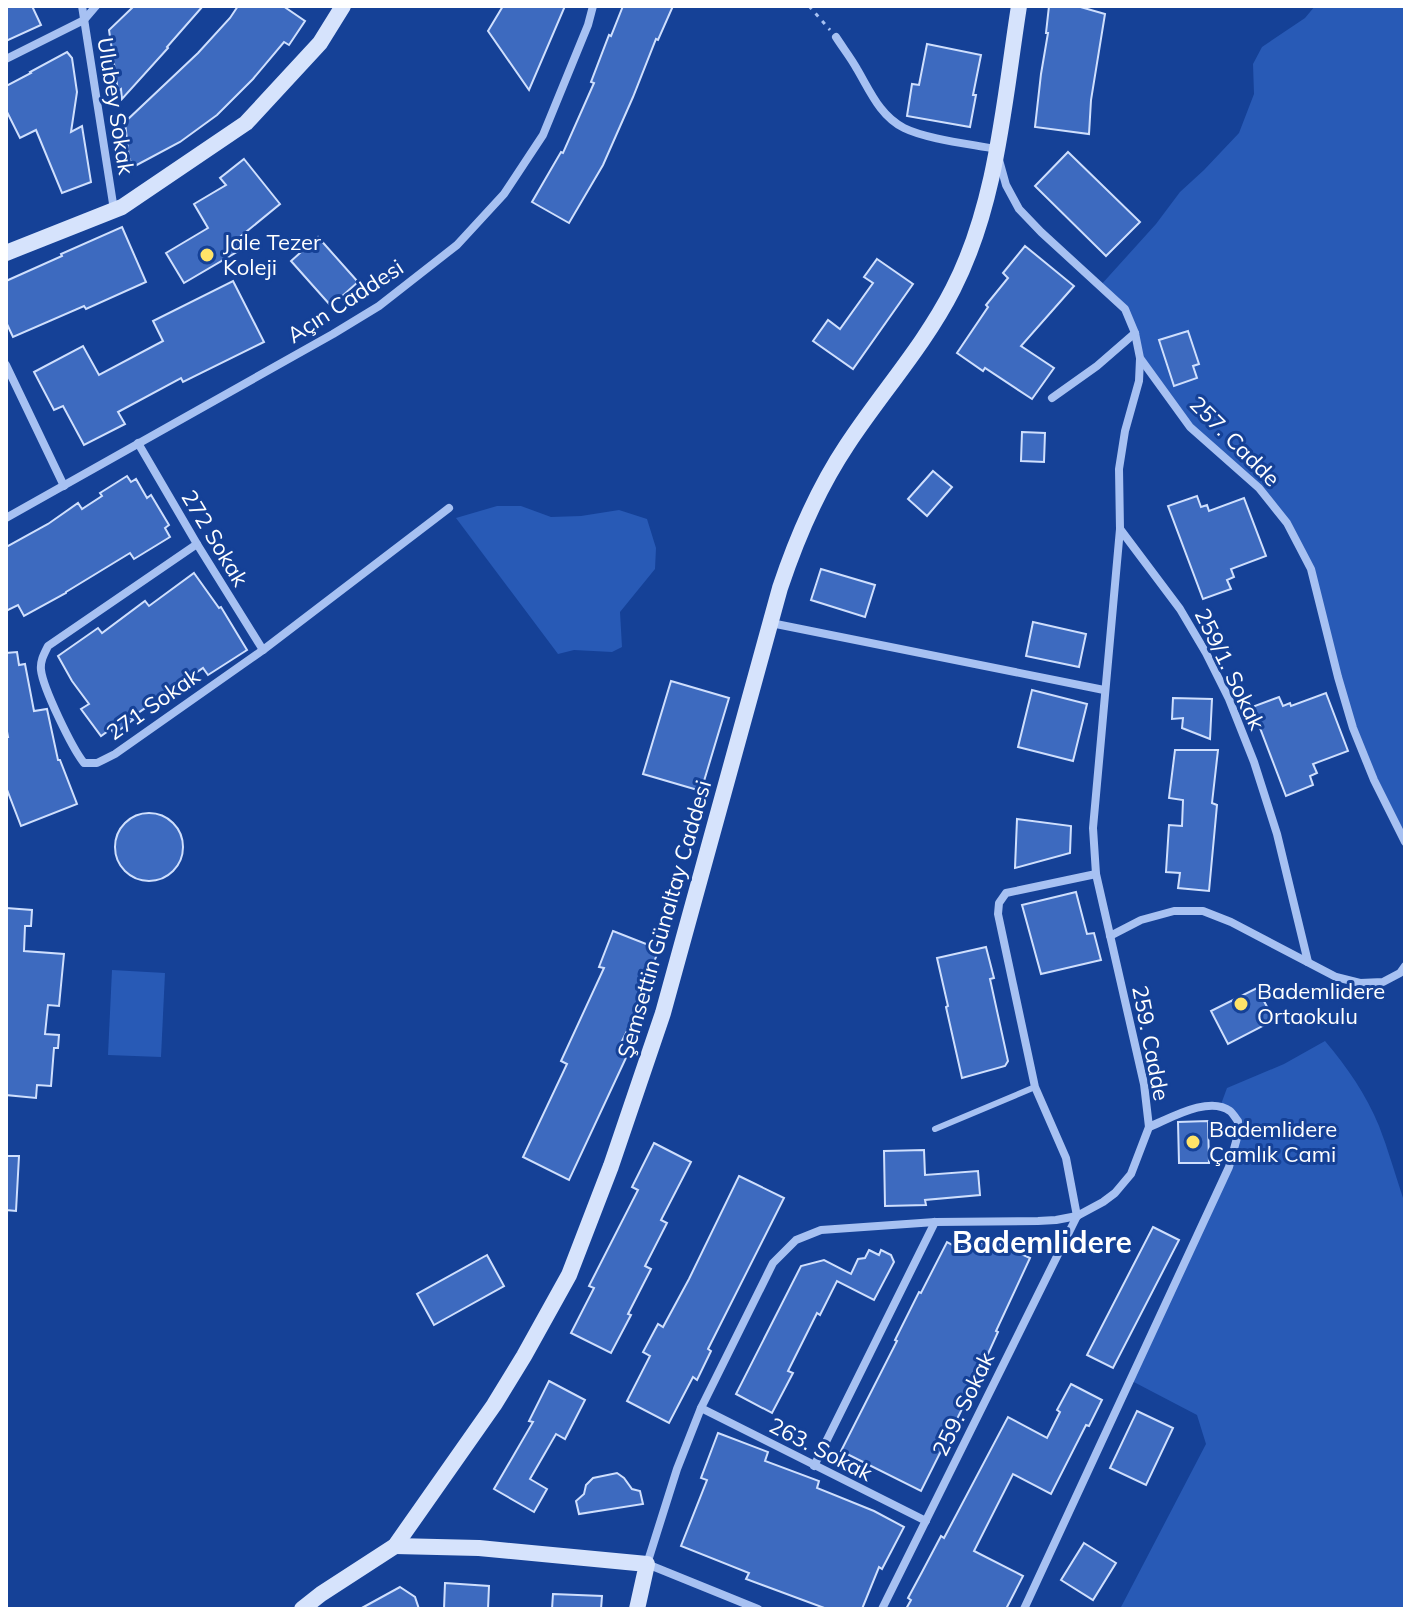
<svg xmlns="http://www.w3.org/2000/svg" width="1411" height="1615" viewBox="0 0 1411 1615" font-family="Mulish,sans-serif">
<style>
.green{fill:#285ab6}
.building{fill:#3d6abf;stroke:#cfdffd;stroke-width:2}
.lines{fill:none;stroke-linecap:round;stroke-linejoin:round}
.path{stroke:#a7c1f2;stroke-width:3;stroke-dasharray:4 6;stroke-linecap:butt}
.lane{stroke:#a7c1f2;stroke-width:6}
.street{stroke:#a7c1f2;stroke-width:8}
.secondary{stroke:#d6e3fc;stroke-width:16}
.poi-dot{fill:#ffe368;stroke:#154197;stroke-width:3}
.labels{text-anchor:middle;stroke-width:6;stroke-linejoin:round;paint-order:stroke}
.street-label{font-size:22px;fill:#fff;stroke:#154197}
.poi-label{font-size:22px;fill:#fff;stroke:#154197;text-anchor:start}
.district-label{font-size:30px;font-weight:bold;fill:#fff;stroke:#154197}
</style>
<rect width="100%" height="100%" fill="#154197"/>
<g class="green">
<polygon points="1315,6 1405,6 1405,842 1353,728 1311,569 1287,523 1259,488 1190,427 1140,358 1125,309 1100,286 1156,224 1180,192 1204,170 1239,133 1254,94 1253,64 1262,47 1305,18"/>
<polygon points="497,506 521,506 551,517 581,516 619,510 647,519 656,548 655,569 620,612 622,647 612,652 574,650 558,654 456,518"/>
<polygon points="112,970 165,973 161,1057 108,1055"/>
<path d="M1325,1041C1347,1067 1366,1094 1379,1126C1388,1149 1395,1174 1403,1198L1405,1199V1609H1120L1206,1444L1197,1415L1130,1380L1229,1167L1238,1121L1220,1107L1227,1088L1284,1064Z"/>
</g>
<g class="building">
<polygon points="6,6 32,6 41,25 6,41"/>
<polygon points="134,6 203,6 167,47 168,48 122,99 121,89 118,91 109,30"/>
<polygon points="238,6 283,6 305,21 289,45 284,42 253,79 217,115 180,142 133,167 129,158 125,122 198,53 230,18"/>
<polygon points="503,6 565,6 529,90 488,31"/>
<polygon points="623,6 673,6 658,40 656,39 633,97 603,165 569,223 532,202 561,152 563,153 594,83 591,82 609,35 611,36"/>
<polygon points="1049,6 1077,6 1105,14 1091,100 1089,134 1035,127 1041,74 1048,33 1046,33"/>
<polygon points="927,44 981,55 973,95 976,95 970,127 907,116 912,84 919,85"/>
<polygon points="67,52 72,58 77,92 71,132 82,126 91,182 62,193 36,130 20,138 6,110 6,86 31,73 30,72"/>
<polygon points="1068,152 1140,222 1106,256 1035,186"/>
<polygon points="244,159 280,204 241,236 247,246 184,283 166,253 208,228 194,204 226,185 220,178"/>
<polygon points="122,227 146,282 86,309 84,306 13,337 6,322 6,281 62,256 61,254"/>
<polygon points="318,237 358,282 331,306 291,261"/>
<polygon points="1025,246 1074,286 1021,346 1054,368 1032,399 985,368 983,371 957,353 988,307 986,305 1008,278 1003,273"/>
<polygon points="877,259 913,284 853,369 813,341 828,320 840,329 873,283 864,277"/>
<polygon points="233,281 264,342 183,382 181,378 118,412 125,424 84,445 63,406 54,410 34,372 83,346 99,375 163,341 153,321"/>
<polygon points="1188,331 1199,364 1193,366 1197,378 1174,386 1159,340"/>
<polygon points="1022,432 1045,433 1044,462 1021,461"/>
<polygon points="933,471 952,487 927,516 908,499"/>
<polygon points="127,476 131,482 136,479 147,498 151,495 169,525 165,528 170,537 134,559 130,553 66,592 66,593 24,616 18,605 6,611 6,547 48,524 78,503 82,509 102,496 100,493"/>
<polygon points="1197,496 1201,507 1207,505 1209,511 1244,498 1266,556 1231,569 1234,577 1227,580 1231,589 1203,599 1168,506"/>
<polygon points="821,569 875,585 865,617 811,600"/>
<polygon points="194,573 219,608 221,607 247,650 208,675 203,668 131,718 133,720 114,734 111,729 101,736 81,709 89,704 72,681 58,656 98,628 102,633 145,601 149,606"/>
<polygon points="1033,622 1086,634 1079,667 1026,656"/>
<polygon points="17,652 19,665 25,664 34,711 47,709 58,760 60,760 77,804 21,826 6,787 6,737 8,737 6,726 6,653"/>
<polygon points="671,681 729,698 701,791 643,774"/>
<polygon points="1032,690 1087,704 1073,761 1018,747"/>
<polygon points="1326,693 1348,751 1313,764 1317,773 1310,776 1313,785 1286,796 1252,707 1279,697 1283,706 1290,703 1291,706"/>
<polygon points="1173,698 1212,699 1210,739 1182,728 1183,718 1172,719"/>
<polygon points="1175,750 1218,750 1212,803 1217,805 1209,891 1178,888 1180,873 1166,872 1169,825 1182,826 1183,800 1169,798"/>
<circle cx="149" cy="847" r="34"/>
<polygon points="1017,819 1071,826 1070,853 1015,868"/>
<polygon points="1076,892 1087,934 1094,933 1101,960 1041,974 1022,905"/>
<polygon points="6,908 32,910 31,926 25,926 24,951 64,954 59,1006 48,1005 45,1034 59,1035 58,1048 54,1048 51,1086 37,1085 36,1098 6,1095"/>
<polygon points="613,931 659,949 641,996 644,997 621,1043 631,1047 569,1180 523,1157 567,1064 561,1061 604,968 599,967"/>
<polygon points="986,947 994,978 990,979 1008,1061 1005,1066 962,1078 946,1007 948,1006 937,958"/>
<polygon points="1257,988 1274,1020 1228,1044 1211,1011"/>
<polygon points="1208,1121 1209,1163 1179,1163 1178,1122"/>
<polygon points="654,1143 691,1162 661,1220 667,1223 645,1266 651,1269 628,1314 631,1315 611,1353 571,1333 594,1288 589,1286 638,1190 632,1187"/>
<polygon points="924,1150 925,1175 978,1171 980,1195 925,1200 926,1205 885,1206 884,1151"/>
<polygon points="6,1156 19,1156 16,1211 6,1210"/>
<polygon points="739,1176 784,1198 708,1349 711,1351 697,1380 693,1377 669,1423 627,1401 650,1356 643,1352 658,1324 663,1327 689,1279"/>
<polygon points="1153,1227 1179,1240 1113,1368 1087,1355"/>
<polygon points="964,1240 978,1241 993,1248 995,1242 1030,1258 996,1331 998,1332 972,1389 921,1491 841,1451 897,1341 895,1340 919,1292 921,1293 947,1242 960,1249"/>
<polygon points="869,1250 879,1255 881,1250 891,1255 894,1262 874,1300 837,1281 820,1315 817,1313 788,1371 793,1373 772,1413 736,1394 801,1266 824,1260 851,1274 858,1259 865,1258"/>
<polygon points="487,1255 504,1286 434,1325 417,1294"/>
<polygon points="549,1381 585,1400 565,1439 556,1434 530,1479 547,1489 534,1512 494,1489 533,1422 529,1421"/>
<polygon points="1071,1384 1102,1400 1089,1426 1086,1425 1051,1494 1013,1474 974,1551 1023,1576 1006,1609 906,1609 911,1600 908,1598 922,1572 941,1536 944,1538 1008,1417 1047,1438 1060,1412 1057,1410"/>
<polygon points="1137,1411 1173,1428 1146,1485 1110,1468"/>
<polygon points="718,1433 768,1452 765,1461 819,1481 817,1488 874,1511 904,1527 882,1569 879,1567 862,1609 827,1609 746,1579 749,1573 681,1546 707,1480 701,1478"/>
<polygon points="617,1473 624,1478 632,1489 640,1491 643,1504 579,1514 576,1501 584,1494 586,1485 593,1478"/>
<polygon points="1084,1543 1116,1563 1093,1600 1061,1580"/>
<polygon points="445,1583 489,1586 488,1609 444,1609"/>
<polygon points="400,1587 415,1597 419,1609 360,1609"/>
<polygon points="553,1594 602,1596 601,1609 552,1609"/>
</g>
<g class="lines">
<polyline class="path" points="809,6 830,30"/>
<polyline class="lane" points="935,1129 1035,1087"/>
<g class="street">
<polyline points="82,6 114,210"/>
<path d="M836,37C843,48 851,58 857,69C870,91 880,116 904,128C926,139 970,144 996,149L1006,185L1019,209L1041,232L1125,309L1135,333L1140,358L1190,427L1259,488L1287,523L1311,569L1338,677L1353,728L1374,780L1405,842"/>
<polyline points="6,59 84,20 96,6"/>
<polyline points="1140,359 1139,381 1125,431 1119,469 1120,529 1180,609 1206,653 1229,699 1254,762 1277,834 1308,962"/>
<polyline points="6,365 64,486"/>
<polyline points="1052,398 1097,366 1135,333"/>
<polyline points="138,443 197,544 263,650"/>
<polyline points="6,518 333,334 379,306 457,245 504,194 543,135 588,25 593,6"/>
<path d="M197,544L48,646C44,654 40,661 41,670C43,688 72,748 84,763H97L115,754L263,650L449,508"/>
<polyline points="771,623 1104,690"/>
<polyline points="1110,936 1141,920 1174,911 1203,911 1231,922 1336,977 1360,983 1383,982 1400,973 1405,966"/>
<polyline points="1077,1216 1066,1158 1035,1087 998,914 999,903 1006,893 1096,874"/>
<polyline points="701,1408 926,1521"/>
<polyline points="814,1466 935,1222"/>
<polyline points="758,1609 647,1564 677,1469 701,1408 773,1263 796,1240 821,1230 935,1222 1038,1221 1056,1220 1077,1216 1103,1202 1115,1193 1131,1174 1149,1127"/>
<polyline points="882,1609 1077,1216"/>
<path d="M1024,1609L1229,1167L1237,1138L1238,1121C1235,1118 1233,1113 1230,1111C1209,1095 1169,1119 1149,1127L1144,1084L1096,874L1093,828L1120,529"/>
</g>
<g class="secondary">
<polyline points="6,253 122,207 246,123 320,43 343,6"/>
<polyline points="395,1546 479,1548 647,1564 637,1609"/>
<path d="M302,1609L321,1594L395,1546L494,1405L524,1356L569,1275L611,1166L663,1013L780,588C797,537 817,490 847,445C881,393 924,346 953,289C997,203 1004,101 1019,6"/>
</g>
</g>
<g class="poi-dot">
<circle cx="207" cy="255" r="8"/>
<circle cx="1241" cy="1004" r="8"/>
<circle cx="1193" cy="1142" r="8"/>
</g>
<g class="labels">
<g class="street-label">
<text transform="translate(116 106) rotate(81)" y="8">Ulubey Sokak</text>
<text transform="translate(345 301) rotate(-33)" y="8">Açın Caddesi</text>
<text transform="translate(1235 441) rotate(45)" y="8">257. Cadde</text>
<text transform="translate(215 538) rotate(59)" y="8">272 Sokak</text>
<text transform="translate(1230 669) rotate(64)" y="8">259/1. Sokak</text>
<text transform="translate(153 704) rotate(-35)" y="8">271 Sokak</text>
<text transform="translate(664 919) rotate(-74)" y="8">Şemsettin Günaltay Caddesi</text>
<text transform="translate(1151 1043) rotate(79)" y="8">259. Cadde</text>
<text transform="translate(963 1404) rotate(-64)" y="8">259. Sokak</text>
<text transform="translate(821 1449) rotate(27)" y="8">263. Sokak</text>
</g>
<g class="poi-label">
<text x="223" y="250">Jale Tezer<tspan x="223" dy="25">Koleji</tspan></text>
<text x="1257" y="999">Bademlidere<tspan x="1257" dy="25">Ortaokulu</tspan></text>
<text x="1209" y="1137">Bademlidere<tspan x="1209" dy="25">Çamlık Cami</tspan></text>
</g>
<g class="district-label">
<text x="1042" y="1253">Bademlidere</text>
</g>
</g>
<rect width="1411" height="1615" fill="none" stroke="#ffffff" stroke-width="16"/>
</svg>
